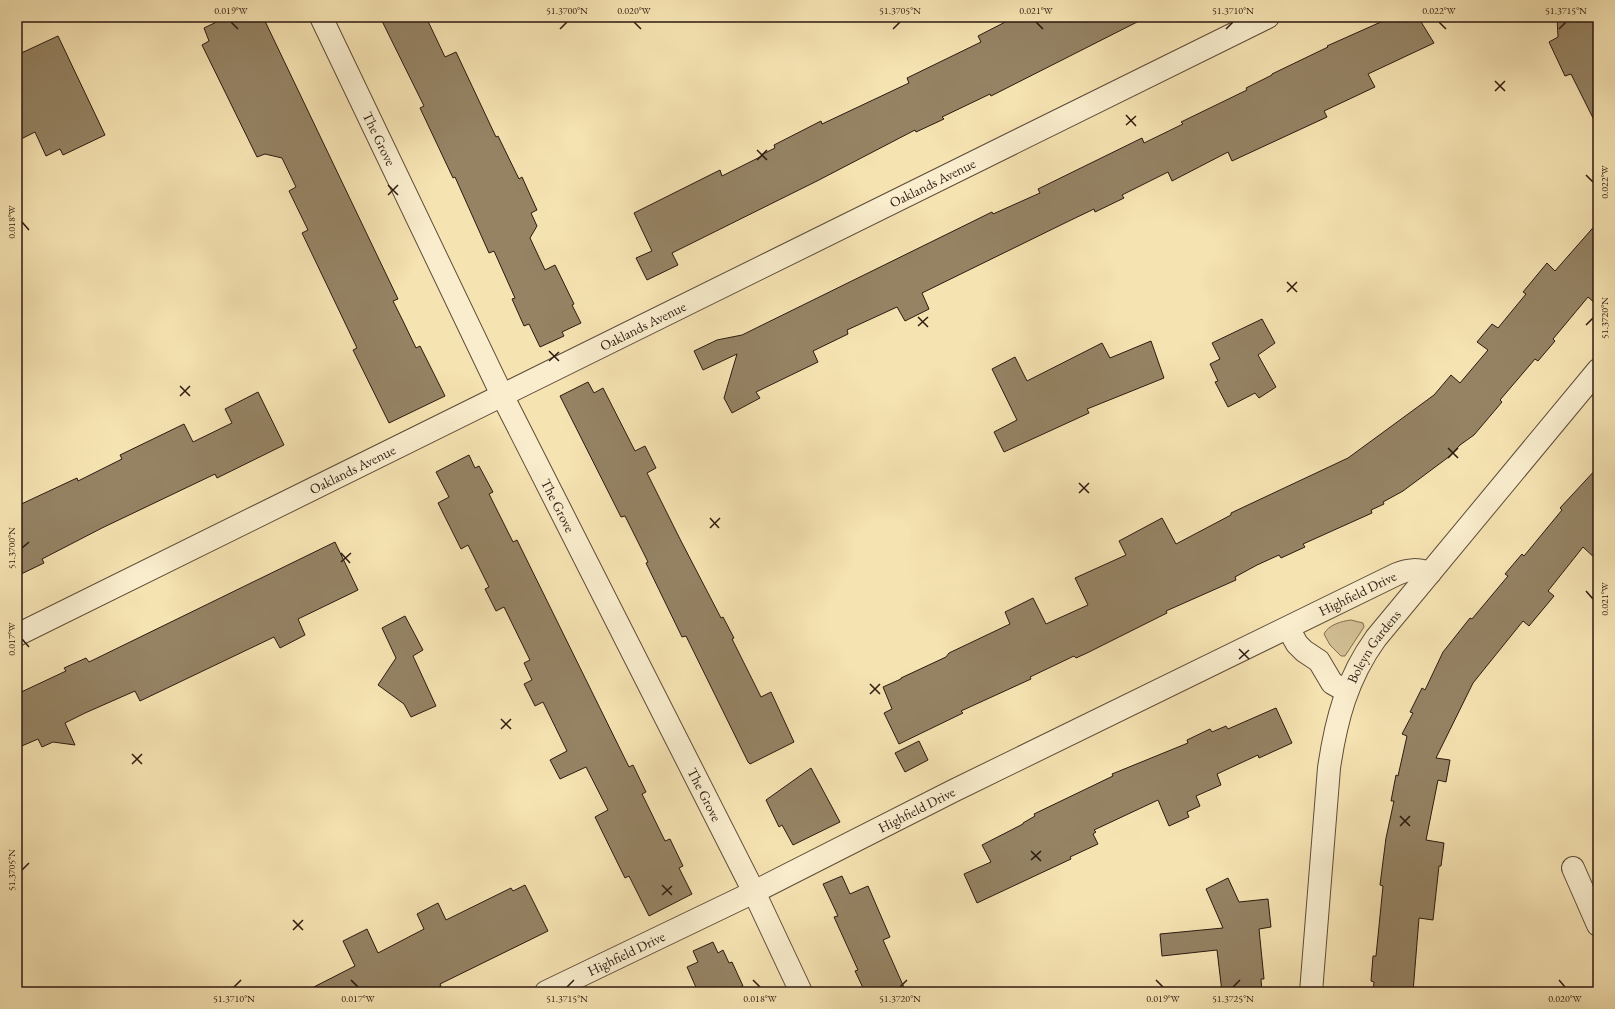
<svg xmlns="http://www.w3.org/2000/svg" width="1615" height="1009" viewBox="0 0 1615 1009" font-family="'EB Garamond',serif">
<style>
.green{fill:#d4c196;stroke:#806e53}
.building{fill:#958364;stroke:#2c1a10}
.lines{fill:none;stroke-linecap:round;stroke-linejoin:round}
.minor-casing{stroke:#5e4c38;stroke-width:24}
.minor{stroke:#f9edcd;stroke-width:22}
.ticks{fill:none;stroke:#2c1a10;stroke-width:1.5}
.labels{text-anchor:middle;stroke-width:3;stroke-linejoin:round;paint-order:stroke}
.street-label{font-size:14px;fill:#2c1a10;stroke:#f9edcd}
.neatline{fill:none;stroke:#2c1a10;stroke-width:1.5}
.ticks-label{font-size:10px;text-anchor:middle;fill:#2c1a10}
</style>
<rect width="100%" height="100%" fill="#f6e3b2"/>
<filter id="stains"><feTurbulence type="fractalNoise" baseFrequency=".005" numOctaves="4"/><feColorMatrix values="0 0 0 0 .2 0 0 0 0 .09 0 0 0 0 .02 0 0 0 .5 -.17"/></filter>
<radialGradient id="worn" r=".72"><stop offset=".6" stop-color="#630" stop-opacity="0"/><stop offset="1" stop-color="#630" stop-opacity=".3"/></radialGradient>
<path class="green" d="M1351,620L1363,623L1364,627L1345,656H1341L1330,645L1324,634C1328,625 1342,621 1351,620Z"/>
<g class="building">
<polygon points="227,17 263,17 398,299 393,301 403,321 416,348 420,346 445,396 389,423 353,350 357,348 302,233 308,230 289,191 296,187 282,158 265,154 257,157 202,45 209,41 204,28"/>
<polygon points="380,17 426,17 445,57 456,52 496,137 498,136 519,179 522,177 537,210 531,213 537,226 530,238 545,270 555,265 574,304 572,305 581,323 562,332 564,336 540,347 529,324 524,326 512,299 515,298 494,251 489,253 455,177 453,178 420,108 424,106"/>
<polygon points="1015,17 1147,17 991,96 990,94 942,117 944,119 916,132 915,130 817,181 672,253 678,265 647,280 636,258 652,251 634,213 720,170 722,176 762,156 761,155 775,148 774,145 821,121 822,124 909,83 907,78 981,42 978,36"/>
<polygon points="1392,17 1418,17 1434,43 1368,74 1375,87 1324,111 1327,117 1232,161 1228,152 1172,181 1168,172 1122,195 1124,198 1095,212 1094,209 1069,221 922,293 929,309 905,321 897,307 847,330 848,334 813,351 818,362 756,392 760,398 732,413 724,398 737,354 703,370 694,351 717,340 742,335 992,212 993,214 1040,193 1038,189 1142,138 1144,143 1183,124 1181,122 1247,90 1246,88 1272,75 1272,74 1328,47 1327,46"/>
<polygon points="1557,17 1598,17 1598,128 1571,74 1565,76 1549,42 1558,37"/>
<polygon points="58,36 105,135 63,155 60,149 46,156 35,132 17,141 17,55"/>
<polygon points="1598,222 1598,306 1588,297 1553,339 1555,341 1538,361 1535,359 1500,400 1502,402 1474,435 1460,445 1450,456 1403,491 1383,502 1384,504 1371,510 1372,513 1303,544 1305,547 1281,558 1279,555 1257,565 1235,577 1236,580 1166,611 1167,613 1087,653 1076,658 1074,656 1030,677 1031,679 961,711 963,713 899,744 884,713 892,709 883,687 901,679 901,678 946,657 949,653 1010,624 1005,612 1033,598 1046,624 1088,605 1075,578 1126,555 1119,541 1162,518 1176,544 1231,515 1231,513 1348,458 1434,395 1451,375 1460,383 1488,350 1477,342 1492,324 1498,328 1526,294 1523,292 1547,263 1555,271"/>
<polygon points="1262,319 1275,343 1258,355 1276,387 1259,398 1255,393 1228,407 1215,382 1218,381 1210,364 1220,359 1212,343"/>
<polygon points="1151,341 1164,378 1087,409 1089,413 1004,452 994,432 1017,420 992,369 1015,357 1027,381 1102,343 1110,358"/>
<polygon points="588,382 594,393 603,388 635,451 645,446 656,468 647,473 681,541 721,618 723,617 734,638 732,639 761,697 771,692 794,742 750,764 748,762 686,636 682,637 646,563 648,562 625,516 621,517 560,396"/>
<polygon points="258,392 284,445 217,478 215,474 102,528 42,559 44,563 17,576 17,506 77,478 78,481 122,459 120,455 184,424 193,442 232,423 225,409"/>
<polygon points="469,455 475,468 479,466 493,492 489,494 513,542 517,540 629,767 633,765 646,792 642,794 665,841 670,839 683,866 679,868 692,894 649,916 629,876 625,878 595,817 608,810 586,767 560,779 550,760 567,751 543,702 535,706 524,684 532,680 524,663 530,660 504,607 496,611 485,589 489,587 468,545 461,549 438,503 449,497 436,472"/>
<polygon points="1598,467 1598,561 1583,547 1548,591 1554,596 1529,626 1523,621 1473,683 1436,758 1450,760 1446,782 1438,780 1426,840 1444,843 1441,866 1439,866 1433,920 1419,918 1413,992 1373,992 1374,982 1371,981 1373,956 1376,956 1383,886 1380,885 1386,838 1394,801 1391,801 1396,775 1398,776 1407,736 1402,734 1413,713 1410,712 1422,688 1425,690 1443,652 1470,618 1472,619 1508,576 1505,574 1522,554 1524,556 1562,510 1560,508"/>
<polygon points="335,542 358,590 298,619 305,635 280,648 274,637 140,701 135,691 85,713 65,723 75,745 53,742 42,747 38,739 17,748 17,694 66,671 64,668 86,658 89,662"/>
<polygon points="405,616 423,650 413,656 436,706 411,717 404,704 378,685 396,658 382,628"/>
<polygon points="1276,708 1292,743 1259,758 1258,755 1217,774 1221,785 1196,796 1200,806 1187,812 1189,817 1169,826 1158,800 1094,830 1096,832 1093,834 1098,844 1070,857 1071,859 977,903 964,874 991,862 982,845 1023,824 1023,823 1035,816 1034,814 1113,776 1112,774 1188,743 1187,740 1210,729 1212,732 1226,726 1228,729"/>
<polygon points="919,741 928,760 905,772 895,753"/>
<polygon points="811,768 840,822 793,845 782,825 779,827 766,800"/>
<polygon points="842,876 850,894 868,886 890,937 883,940 906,992 865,992 855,971 858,970 834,917 838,916 823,884"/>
<polygon points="1228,878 1239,902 1268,899 1271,927 1259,929 1264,979 1261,979 1262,992 1222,992 1217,950 1162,956 1160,934 1223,928 1206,889"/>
<polygon points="525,885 548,931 440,984 441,986 429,992 304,992 355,966 343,941 367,929 378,953 424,929 417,914 438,903 446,920 511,888 513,891"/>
<polygon points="713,942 718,953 723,950 729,963 732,962 743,986 730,992 698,992 687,967 698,962 693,951"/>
</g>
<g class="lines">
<g class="minor-casing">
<g id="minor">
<path id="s1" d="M321,17L502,395L754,892L801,992"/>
<polyline points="1288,628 1297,644 1304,651 1319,661 1332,683 1346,691"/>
<path id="s2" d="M17,635L1268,17"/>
<polyline points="1573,868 1598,925"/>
<path id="s3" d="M546,992L754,892L953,791L1397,574C1409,569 1417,569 1430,573"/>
<path id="s4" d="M1311,992L1329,768C1336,720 1347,678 1376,638L1598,370"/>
</g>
</g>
<use href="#minor" class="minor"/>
</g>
<path class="ticks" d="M231,22L238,29M634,22L641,29M1036,22L1043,29M1439,22L1446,29M560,29L567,22M893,29L900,22M1226,29L1233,22M1559,29L1566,22M1495,81L1505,91M1495,91L1505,81M1126,115L1136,126M1126,125L1136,116M757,150L767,160M757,160L767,150M1586,175L1593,182M388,185L398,195M388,195L398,185M22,222L29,230M1287,282L1297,292M1287,292L1297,282M918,317L928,327M1586,325L1593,318M918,326L928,317M549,351L559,361M549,361L559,352M180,386L190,396M180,396L190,386M1448,448L1458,458M1448,458L1458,448M1079,483L1089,493M1079,493L1089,483M710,518L719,528M710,528L720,518M22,548L29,542M341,553L350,563M341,562L351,553M1586,591L1593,599M22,639L29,647M1239,649L1249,659M1239,659L1249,650M870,684L880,694M870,694L880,684M501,719L511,729M501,729L511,719M132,754L142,764M132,764L142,754M1400,816L1410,826M1400,826L1410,816M1031,851L1041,861M1031,860L1041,851M22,870L29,863M662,885L672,895M662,895L672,886M293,920L303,930M293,930L303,920M351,980L358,987M753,980L760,987M1156,980L1163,987M1559,980L1565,987M234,987L241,980M567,987L574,980M900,987L907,980M1233,987L1240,980"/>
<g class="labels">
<g class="street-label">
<text dy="5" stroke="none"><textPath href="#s1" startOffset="135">The Grove</textPath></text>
<text dy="5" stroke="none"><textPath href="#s2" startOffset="1021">Oaklands Avenue</textPath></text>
<text dy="5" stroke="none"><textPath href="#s2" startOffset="698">Oaklands Avenue</textPath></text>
<text dy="5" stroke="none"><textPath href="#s2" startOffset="374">Oaklands Avenue</textPath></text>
<text dy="5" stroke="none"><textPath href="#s1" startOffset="543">The Grove</textPath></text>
<text dy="5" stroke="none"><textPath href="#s3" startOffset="904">Highfield Drive</textPath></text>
<text dy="5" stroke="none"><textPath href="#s4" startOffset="356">Boleyn Gardens</textPath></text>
<text dy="5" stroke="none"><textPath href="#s1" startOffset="867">The Grove</textPath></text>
<text dy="5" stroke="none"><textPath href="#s3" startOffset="413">Highfield Drive</textPath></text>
<text dy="5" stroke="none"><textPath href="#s3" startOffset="89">Highfield Drive</textPath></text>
</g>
</g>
<rect width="1615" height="1009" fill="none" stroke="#f6e3b2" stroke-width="44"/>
<rect x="22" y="22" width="1571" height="965" class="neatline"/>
<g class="ticks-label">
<text x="231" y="14">0.019°W</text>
<text x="567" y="14">51.3700°N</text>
<text x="634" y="14">0.020°W</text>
<text x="900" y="14">51.3705°N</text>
<text x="1036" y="14">0.021°W</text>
<text x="1233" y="14">51.3710°N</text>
<text x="1439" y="14">0.022°W</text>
<text x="1566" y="14">51.3715°N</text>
<text transform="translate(1604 182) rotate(-90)" y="4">0.022°W</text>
<text transform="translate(11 222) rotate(-90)" y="4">0.018°W</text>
<text transform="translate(1604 318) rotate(-90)" y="4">51.3720°N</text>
<text transform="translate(11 548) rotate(-90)" y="4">51.3700°N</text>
<text transform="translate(1604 599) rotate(-90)" y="4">0.021°W</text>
<text transform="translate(11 639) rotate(-90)" y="4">0.017°W</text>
<text transform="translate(11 870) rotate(-90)" y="4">51.3705°N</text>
<text x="234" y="1002">51.3710°N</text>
<text x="358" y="1002">0.017°W</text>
<text x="567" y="1002">51.3715°N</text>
<text x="760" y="1002">0.018°W</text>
<text x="900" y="1002">51.3720°N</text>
<text x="1163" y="1002">0.019°W</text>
<text x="1233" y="1002">51.3725°N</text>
<text x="1565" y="1002">0.020°W</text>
</g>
<rect width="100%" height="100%" filter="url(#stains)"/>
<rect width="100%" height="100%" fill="url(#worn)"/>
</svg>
